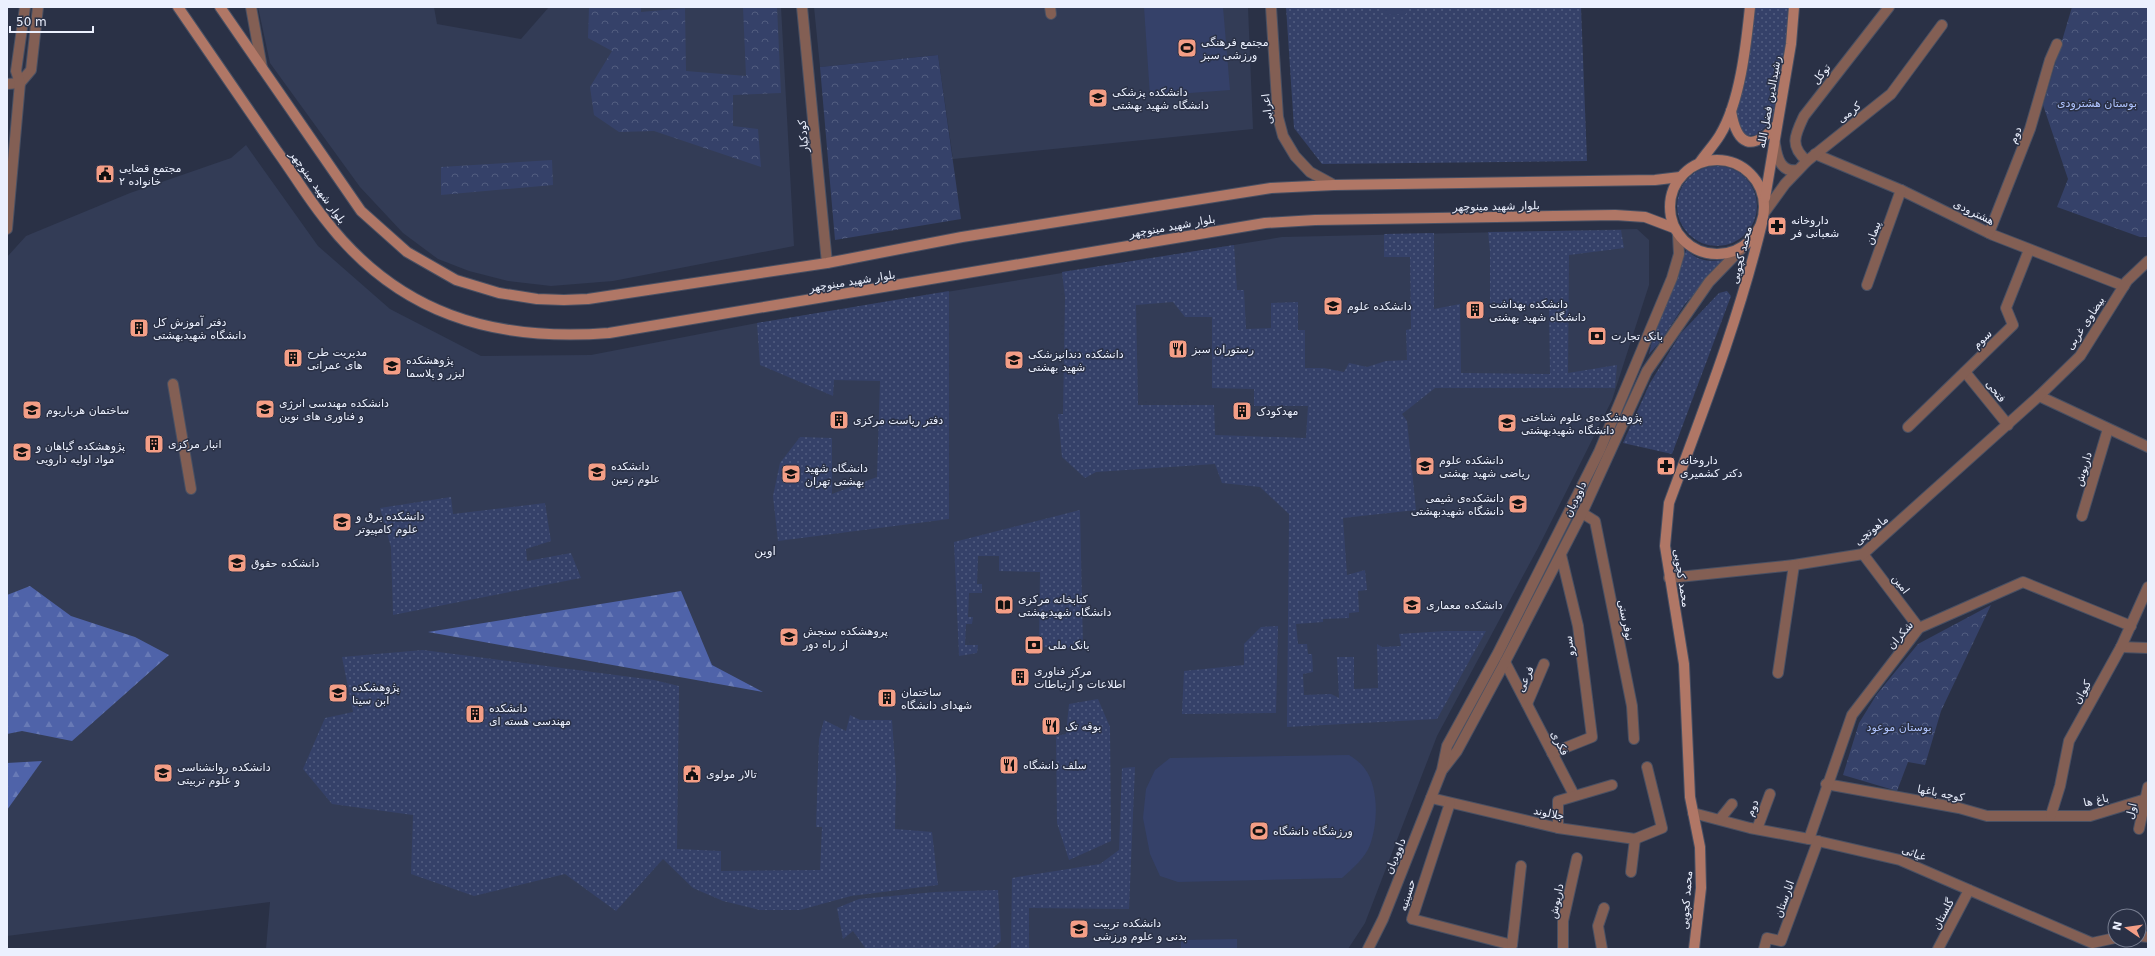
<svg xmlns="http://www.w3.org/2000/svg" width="2155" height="956" viewBox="0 0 2155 956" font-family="'DejaVu Sans','Noto Naskh Arabic',sans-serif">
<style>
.built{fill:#333c56}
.grass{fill:url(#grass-dots);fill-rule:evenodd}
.forest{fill:url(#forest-firs)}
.park{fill:url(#park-crowns)}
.pitch{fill:#354169}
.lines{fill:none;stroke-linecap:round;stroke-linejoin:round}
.minor-casing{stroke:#495063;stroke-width:12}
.tertiary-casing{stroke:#495063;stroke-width:12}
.secondary-casing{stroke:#495063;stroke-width:12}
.minor{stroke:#835f54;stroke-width:10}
.tertiary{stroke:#835f54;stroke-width:10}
.secondary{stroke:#b07766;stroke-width:10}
.labels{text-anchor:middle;stroke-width:3;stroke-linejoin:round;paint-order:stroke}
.poi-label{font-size:11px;fill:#ebf0fe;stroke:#2a3146;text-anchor:start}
.street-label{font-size:11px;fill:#ebf0fe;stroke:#2a3146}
.park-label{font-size:11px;fill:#afc3fe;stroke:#2a3146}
.neighbourhood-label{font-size:12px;fill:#ebf0fe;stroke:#2a3146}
</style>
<defs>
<pattern id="grass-dots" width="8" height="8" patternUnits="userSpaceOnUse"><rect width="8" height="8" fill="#354169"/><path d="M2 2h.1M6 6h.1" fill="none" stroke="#525d80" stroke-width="1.8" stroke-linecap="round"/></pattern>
<pattern id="forest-firs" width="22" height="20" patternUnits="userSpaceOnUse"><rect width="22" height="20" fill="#4f63a9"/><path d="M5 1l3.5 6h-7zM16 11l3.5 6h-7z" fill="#687ab6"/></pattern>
<pattern id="park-crowns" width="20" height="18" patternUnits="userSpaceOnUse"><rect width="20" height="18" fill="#354169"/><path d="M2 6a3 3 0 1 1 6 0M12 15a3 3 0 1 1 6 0" fill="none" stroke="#525d80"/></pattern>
</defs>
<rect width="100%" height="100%" fill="#2a3146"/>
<g class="built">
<polygon points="258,7 434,7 437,24 521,39 549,7 781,7 794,246 613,281 551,286 508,281 469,271 438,259 403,233 360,187 270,63"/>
<polygon points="814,7 1248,7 1253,129 953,159 938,55 820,67"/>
<polygon points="246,145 318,246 390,309 481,356 591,355 757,323 1282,237 1637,229 1649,240 1649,285 1612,400 1538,548 1437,736 1365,923 1348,949 266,949 270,902 7,936 7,257 26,236 130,193 231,158"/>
</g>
<g class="grass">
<polygon points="1286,7 1581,7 1587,161 1322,164 1294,128"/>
<polygon points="1753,7 1788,7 1787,36 1772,121 1756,135 1747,136 1739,129 1736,111"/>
<circle cx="1717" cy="206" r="40"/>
<path d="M1621,230L1624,248L1569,255L1568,373L1617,365L1615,388H1435L1402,414L1407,421L1416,510L1343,518L1347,575L1365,570L1367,590L1358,591L1359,612L1349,613V618L1323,619V622L1296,624L1298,644H1307L1308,654H1312L1313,672L1303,674L1304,695L1331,694L1339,698L1337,657H1354V689L1378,688L1377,644L1382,647L1401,646L1399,634L1445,631H1486L1437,719L1287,727L1289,514L1260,487L1222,483L1215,464L1096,472L1085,478L1062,457L1058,414H1063L1065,297L1062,272L1234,245L1237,290H1244L1246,329L1271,328V303L1298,302V330H1305V368H1324L1344,372L1349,363L1367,367L1386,361L1407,360L1406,330L1411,329L1410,257H1384V234L1434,233V309L1460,304L1461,373L1550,374L1549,304L1490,309V251L1488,232ZM1173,302L1185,317H1212V388L1254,389V406H1308L1306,438L1215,435L1214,405H1138L1136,305Z"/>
<path d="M1686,250C1699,261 1707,262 1724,260L1685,304L1660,342L1649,354C1656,318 1676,286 1686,250Z"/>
<polygon points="949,277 949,519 778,541 773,496 780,463 800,437 832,438 832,494 877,477 880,381 834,380 833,396 760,365 757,323 949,291"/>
<polygon points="1727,291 1731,296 1672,454 1623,443 1650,383 1681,333 1719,293"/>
<polygon points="451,497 453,514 545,503 551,541 526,549 527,561 571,553 581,578 393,615 391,547 380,508"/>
<polygon points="1080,510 1083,648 1039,647 1040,572 999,571 999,556 978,556 977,584 982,584 982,593 969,593 968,617 973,617 972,624 966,624 965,645 978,645 977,653 959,656 954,542"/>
<polygon points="1278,626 1276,713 1182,714 1184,671 1244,665 1244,644 1261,627"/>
<polygon points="423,650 654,680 679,686 677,849 721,851 721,871 820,870 822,827 816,827 819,739 824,720 846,731 850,715 860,720 892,720 896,778 895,829 932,832 938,885 851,896 800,910 760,910 723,901 693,888 663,859 616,911 565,874 474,896 411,874 413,815 332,804 303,769 325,718 353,712 342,657"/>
<polygon points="1098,699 1110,727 1111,841 1069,860 1057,823 1056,736 1066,734 1069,704"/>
<polygon points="1135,767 1129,909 1029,908 1029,949 1011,949 1012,878 1100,864 1119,850 1122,768"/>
<polygon points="998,890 1001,941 992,949 866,949 853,931 843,939 837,908 859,899 935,892"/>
</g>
<g class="forest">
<polygon points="30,586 71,616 135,637 169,655 72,741 22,731 7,734 7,595"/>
<polygon points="681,591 712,665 763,692 428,632"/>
<polygon points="42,761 7,810 7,763"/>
</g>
<g class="park">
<polygon points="589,7 641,7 641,12 685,8 686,71 746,76 743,7 777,7 781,93 733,95 733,126 758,129 761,167 654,131 619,132 594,115 590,87 612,51 588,38"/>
<polygon points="2072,7 2148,7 2148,237 2140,237 2057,207 2068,179 2043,105"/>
<polygon points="938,55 961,219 835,240 820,67"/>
<polygon points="552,160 553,185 441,195 441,167"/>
<polygon points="1991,605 1941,711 1925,765 1908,762 1897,791 1843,775 1859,723 1877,694 1918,644"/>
</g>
<g class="pitch">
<polygon points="1144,7 1223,7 1230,90 1150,96"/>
<polygon points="1384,7 1406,7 1406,14 1384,15"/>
<path d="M1349,755C1355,759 1361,763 1365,769C1379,788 1378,823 1370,845C1365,858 1353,868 1342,878L1178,882L1160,876L1150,854L1143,818L1146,789L1155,770L1170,758Z"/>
<polygon points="1237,939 1237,949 1181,949 1181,940"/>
</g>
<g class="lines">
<g class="minor-casing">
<g id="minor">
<polyline points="251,7 262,68"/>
<polyline points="802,7 827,263"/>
<polyline points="1050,7 1051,14"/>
<polyline points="7,84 20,83"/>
<path d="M1775,144C1777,158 1781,173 1798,170"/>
<polyline points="1815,154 1901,190 1993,235 2124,286"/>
<path d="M1807,161C1789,146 1795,135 1804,116L1889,7"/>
<polyline points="1764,213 1785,184 1807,161 1891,94 1942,25"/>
<polyline points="1989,233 2030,129 2050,60 2057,44"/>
<polyline points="1867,285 1901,190"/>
<polyline points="1965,372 2008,425"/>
<polyline points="173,384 191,489"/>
<polyline points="2039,396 2148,447"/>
<polyline points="1908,427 2013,325 2006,308 2029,250"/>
<polyline points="1582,513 1595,521 1632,706 1634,739"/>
<polyline points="2082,516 2108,429"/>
<polyline points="1863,554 1919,628"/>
<polyline points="1669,578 1794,565 1863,554 2039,396 2080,356 2127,281 2148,261"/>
<polyline points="2121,647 2148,648"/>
<polyline points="1505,662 1574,795"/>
<polyline points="1778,673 1794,565"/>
<polyline points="1527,704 1544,664"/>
<polyline points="1552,753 1592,737 1578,626 1561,555"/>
<polyline points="1826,784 1959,808 1987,816 2090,816 2146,799"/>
<polyline points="1431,798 1558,828 1635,839 1662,828 1647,767"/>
<polyline points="1450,803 1412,919 1512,945"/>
<polyline points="1693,813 1750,828 1809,839 1900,860 2092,943 2115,938"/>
<polyline points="2051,815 2060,786 2069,741 2121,647 2148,587"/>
<polyline points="1720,819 1732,804"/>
<polyline points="1558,828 1558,801 1612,785"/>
<polyline points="1757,829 1770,794"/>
<polyline points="2139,829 2148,787"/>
<polyline points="1809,839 1852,715 1919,628 2023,582 2131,626"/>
<polyline points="1631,872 1635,839"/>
<polyline points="2139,936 2148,937"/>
<polyline points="1512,945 1521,866"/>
<polyline points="1563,949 1563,921 1577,858"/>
<polyline points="1602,949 1598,926 1604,908"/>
<polyline points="1764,949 1767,938 1781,941 1818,841"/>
<polyline points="1938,949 1969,890"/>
</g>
</g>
<g class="tertiary-casing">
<g id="tertiary">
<polyline points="1271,7 1278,117 1283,136 1295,156 1310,172 1334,185"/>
<polyline points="20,83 31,70 38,7"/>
<polyline points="7,229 20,83 16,71 25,7"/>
<polyline points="1443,769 1457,751 1505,662 1582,513 1647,371 1709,282 1742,248"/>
<polyline points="1368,949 1383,919 1442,770 1447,746 1498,653 1599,452 1672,278 1679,254 1678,235"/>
</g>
</g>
<g class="secondary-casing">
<g id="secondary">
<path d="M178,7C211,55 244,103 277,151C293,173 307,197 324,218C397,314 493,342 609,333L1265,223L1315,220L1615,215L1645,217L1674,228"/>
<polyline points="220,7 361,211 407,252 456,280 499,293 537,299 564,300 588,299 827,263 962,237 1271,188 1334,185 1655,180 1680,177"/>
<path d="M1731,111C1737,146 1752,152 1777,125"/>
<circle cx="1717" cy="207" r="47"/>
<path d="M1700,162C1706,153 1714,145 1720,135C1740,102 1746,46 1750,7"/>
<polyline points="1765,198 1791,44 1794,7"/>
<path d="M1694,949L1701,888L1700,847L1690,797L1684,664L1665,546L1669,503C1703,411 1739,319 1762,223"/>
</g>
</g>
<use href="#minor" class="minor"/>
<use href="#tertiary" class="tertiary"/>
<use href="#secondary" class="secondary"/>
</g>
<defs>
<g id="stadium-square" transform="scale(1)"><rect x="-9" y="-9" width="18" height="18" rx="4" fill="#f49e86" stroke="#2a3146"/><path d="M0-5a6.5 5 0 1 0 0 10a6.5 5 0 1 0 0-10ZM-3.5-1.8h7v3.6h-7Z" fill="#111"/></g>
<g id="university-square" transform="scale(1)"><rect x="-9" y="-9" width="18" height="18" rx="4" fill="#f49e86" stroke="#2a3146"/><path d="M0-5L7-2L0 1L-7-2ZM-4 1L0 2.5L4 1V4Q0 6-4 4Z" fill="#111"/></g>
<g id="civic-square" transform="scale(1)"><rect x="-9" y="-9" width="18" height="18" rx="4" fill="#f49e86" stroke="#2a3146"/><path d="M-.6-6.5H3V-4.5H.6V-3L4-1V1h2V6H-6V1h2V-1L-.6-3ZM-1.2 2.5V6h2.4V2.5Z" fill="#111"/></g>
<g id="pharmacy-square" transform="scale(1)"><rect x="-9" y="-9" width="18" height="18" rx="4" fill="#f49e86" stroke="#2a3146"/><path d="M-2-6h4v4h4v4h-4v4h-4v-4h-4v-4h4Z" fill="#111"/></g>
<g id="building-square" transform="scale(1)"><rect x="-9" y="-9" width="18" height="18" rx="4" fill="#f49e86" stroke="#2a3146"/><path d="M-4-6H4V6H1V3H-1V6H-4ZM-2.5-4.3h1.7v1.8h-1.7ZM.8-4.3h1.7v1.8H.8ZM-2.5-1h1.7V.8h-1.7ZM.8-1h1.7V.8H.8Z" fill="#111"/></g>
<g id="bank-square" transform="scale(1)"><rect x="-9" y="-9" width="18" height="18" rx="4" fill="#f49e86" stroke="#2a3146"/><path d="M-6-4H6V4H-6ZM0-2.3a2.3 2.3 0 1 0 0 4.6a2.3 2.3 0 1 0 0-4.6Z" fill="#111"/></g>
<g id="restaurant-square" transform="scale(1)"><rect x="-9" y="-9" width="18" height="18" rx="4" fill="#f49e86" stroke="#2a3146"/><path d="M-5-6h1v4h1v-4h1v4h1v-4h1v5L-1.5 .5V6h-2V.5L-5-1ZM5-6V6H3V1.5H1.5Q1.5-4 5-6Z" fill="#111"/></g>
<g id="library-square" transform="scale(1)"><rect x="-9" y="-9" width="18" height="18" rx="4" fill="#f49e86" stroke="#2a3146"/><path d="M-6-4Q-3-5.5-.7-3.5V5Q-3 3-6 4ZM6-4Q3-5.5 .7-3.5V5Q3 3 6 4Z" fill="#111"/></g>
</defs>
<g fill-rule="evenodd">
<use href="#stadium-square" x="1187" y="48"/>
<use href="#university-square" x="1098" y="98"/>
<use href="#civic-square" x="105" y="174"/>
<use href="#pharmacy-square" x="1777" y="226"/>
<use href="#university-square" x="1333" y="306"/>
<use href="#building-square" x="1475" y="310"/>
<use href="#building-square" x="139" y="328"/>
<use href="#bank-square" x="1597" y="336"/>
<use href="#restaurant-square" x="1178" y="349"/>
<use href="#building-square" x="293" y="358"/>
<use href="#university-square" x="1014" y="360"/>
<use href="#university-square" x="392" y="366"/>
<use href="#university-square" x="265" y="409"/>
<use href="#university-square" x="32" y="410"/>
<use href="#building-square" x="1242" y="411"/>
<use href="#building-square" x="839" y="420"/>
<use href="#university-square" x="1507" y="423"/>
<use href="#building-square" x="154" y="444"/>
<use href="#university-square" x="22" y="452"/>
<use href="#university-square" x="1425" y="466"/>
<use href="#pharmacy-square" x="1666" y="466"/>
<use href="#university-square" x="597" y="472"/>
<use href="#university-square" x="791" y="474"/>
<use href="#university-square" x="1518" y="504"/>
<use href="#university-square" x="342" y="522"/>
<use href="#university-square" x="237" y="563"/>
<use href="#library-square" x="1004" y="605"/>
<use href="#university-square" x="1412" y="605"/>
<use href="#university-square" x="789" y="637"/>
<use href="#bank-square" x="1034" y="645"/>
<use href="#building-square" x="1020" y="677"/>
<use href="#university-square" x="338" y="693"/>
<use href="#building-square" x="887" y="698"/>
<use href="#building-square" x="475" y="714"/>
<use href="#restaurant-square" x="1051" y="726"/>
<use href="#restaurant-square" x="1009" y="765"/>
<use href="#university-square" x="163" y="773"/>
<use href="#civic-square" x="692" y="774"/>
<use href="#stadium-square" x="1259" y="831"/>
<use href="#university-square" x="1079" y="929"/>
</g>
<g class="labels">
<g class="poi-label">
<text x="1201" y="46">مجتمع فرهنگی<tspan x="1201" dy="13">ورزشی سبز</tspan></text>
<text x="1112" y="96">دانشکده پزشکی<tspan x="1112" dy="13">دانشگاه شهید بهشتی</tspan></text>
<text x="119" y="172">مجتمع قضایی<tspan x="119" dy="13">خانواده ۲</tspan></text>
<text x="1791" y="224">داروخانه<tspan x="1791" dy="13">شعبانی فر</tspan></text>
<text x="1489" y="308">دانشکده بهداشت<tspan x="1489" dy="13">دانشگاه شهید بهشتی</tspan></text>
<text x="1347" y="310">دانشکده علوم</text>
<text x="153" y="326">دفتر آموزش کل<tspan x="153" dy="13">دانشگاه شهیدبهشتی</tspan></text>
<text x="1611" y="340">بانک تجارت</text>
<text x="1192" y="353">رستوران سبز</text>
<text x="307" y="356">مدیریت طرح<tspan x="307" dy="13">های عمرانی</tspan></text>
<text x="1028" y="358">دانشکده دندانپزشکی<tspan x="1028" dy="13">شهید بهشتی</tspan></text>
<text x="406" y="364">پژوهشکده<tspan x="406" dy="13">لیزر و پلاسما</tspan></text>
<text x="279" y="407">دانشکده مهندسی انرژی<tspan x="279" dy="13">و فناوری های نوین</tspan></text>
<text x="46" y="414">ساختمان هرباریوم</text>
<text x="1256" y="415">مهدکودک</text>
<text x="1521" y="421">پژوهشکده‌ی علوم شناختی<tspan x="1521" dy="13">دانشگاه شهیدبهشتی</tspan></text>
<text x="853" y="424">دفتر ریاست مرکزی</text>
<text x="168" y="448">انبار مرکزی</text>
<text x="36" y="450">پژوهشکده گیاهان و<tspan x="36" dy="13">مواد اولیه دارویی</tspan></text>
<text x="1439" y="464">دانشکده علوم<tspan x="1439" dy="13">ریاضی شهید بهشتی</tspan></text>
<text x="1680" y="464">داروخانه<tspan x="1680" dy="13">دکتر کشمیری</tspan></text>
<text x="611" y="470">دانشکده<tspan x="611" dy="13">علوم زمین</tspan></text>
<text x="805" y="472">دانشگاه شهید<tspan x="805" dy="13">بهشتی تهران</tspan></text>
<text x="1504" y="502" text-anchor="end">دانشکده‌ی شیمی<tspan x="1504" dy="13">دانشگاه شهیدبهشتی</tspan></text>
<text x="356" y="520">دانشکده برق و<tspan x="356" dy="13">علوم کامپیوتر</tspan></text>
<text x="251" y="567">دانشکده حقوق</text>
<text x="1018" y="603">کتابخانه مرکزی<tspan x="1018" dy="13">دانشگاه شهیدبهشتی</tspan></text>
<text x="1426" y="609">دانشکده معماری</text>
<text x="803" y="635">پروهشکده سنجش<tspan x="803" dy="13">از راه دور</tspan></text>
<text x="1048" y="649">بانک ملی</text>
<text x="1034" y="675">مرکز فناوری<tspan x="1034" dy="13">اطلاعات و ارتباطات</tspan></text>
<text x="352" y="691">پژوهشکده<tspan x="352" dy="13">ابن سینا</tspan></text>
<text x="901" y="696">ساختمان<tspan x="901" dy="13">شهدای دانشگاه</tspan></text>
<text x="489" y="712">دانشکده<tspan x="489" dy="13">مهندسی هسته ای</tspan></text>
<text x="1065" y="730">بوفه تک</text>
<text x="1023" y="769">سلف دانشگاه</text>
<text x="177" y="771">دانشکده روانشناسی<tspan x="177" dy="13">و علوم تربیتی</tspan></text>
<text x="706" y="778">تالار مولوی</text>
<text x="1273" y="835">ورزشگاه دانشگاه</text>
<text x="1093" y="927">دانشکده تربیت<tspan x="1093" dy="13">بدنی و علوم ورزشی</tspan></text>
</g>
<g class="street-label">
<text transform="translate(1821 74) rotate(-52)" y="4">توکل</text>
<text transform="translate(1769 102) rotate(-80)" y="4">رشیدالدین فضل الله</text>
<text transform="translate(1267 109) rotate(-97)" y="4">اعرابی</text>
<text transform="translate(1849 112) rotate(-38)" y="4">کرمی</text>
<text transform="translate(2015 135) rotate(-69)" y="4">دوم</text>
<text transform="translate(803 136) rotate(-95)" y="4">کودکیار</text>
<text transform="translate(318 187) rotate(54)" y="4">بلوار شهید مینوچهر</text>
<text transform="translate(1496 206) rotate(-1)" y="4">بلوار شهید مینوچهر</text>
<text transform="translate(1974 212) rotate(26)" y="4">هشترودی</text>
<text transform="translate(1172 226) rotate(-10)" y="4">بلوار شهید مینوچهر</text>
<text transform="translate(1873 233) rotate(-71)" y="4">پیمان</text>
<text transform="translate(1741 255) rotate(-76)" y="4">محمد کچویی</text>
<text transform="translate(852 281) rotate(-9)" y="4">بلوار شهید مینوچهر</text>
<text transform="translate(2085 323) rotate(-57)" y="4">بیضاوی غربی</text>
<text transform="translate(1982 339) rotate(-44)" y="4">سوم</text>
<text transform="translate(1996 391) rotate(52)" y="4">فتحی</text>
<text transform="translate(2083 469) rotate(-73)" y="4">داریوش</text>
<text transform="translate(1575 499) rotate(-65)" y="4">داوودیان</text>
<text transform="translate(1871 530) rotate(-39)" y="4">ماهوتچی</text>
<text transform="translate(1682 578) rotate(81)" y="4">محمد کچویی</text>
<text transform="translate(1901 584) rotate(53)" y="4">امین</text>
<text transform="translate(1626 620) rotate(78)" y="4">نوفرستی</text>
<text transform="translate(1900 635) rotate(-49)" y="4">شکران</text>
<text transform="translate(1569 646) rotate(-97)" y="4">سرو</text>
<text transform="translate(1525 679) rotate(-66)" y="4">فرعی</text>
<text transform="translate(2082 692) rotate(-61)" y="4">کیوان</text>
<text transform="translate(1560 743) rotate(63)" y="4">فکری</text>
<text transform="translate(1941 793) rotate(11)" y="4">کوچه باغها</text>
<text transform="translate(2096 800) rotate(-12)" y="4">باغ ها</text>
<text transform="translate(1752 808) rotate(-70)" y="4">دوم</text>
<text transform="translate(2131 811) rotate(-77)" y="4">اول</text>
<text transform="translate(1549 813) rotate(12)" y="4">جلالوند</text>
<text transform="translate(1914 853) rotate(21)" y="4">غیاثی</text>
<text transform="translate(1395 856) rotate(-68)" y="4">داوودیان</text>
<text transform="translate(1407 895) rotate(-73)" y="4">حسینیه</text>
<text transform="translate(1784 899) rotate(-70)" y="4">انارستان</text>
<text transform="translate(1686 900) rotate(-86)" y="4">محمد کچویی</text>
<text transform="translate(1556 901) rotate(-78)" y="4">داریوش</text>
<text transform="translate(1943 914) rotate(-62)" y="4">گلستان</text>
</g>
<g class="park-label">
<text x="2097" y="107">بوستان هشترودی</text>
<text x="1899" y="731">بوستان موعود</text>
</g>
<g class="neighbourhood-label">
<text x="765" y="555">اوین</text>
</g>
</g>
<rect width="2155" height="956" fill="none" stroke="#ebf0fe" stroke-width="16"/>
<g transform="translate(2127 928) rotate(283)"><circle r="19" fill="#2a3146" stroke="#777d90"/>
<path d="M0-3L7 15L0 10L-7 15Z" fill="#f49e86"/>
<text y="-6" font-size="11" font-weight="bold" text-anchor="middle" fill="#ebf0fe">N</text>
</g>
<path d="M10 26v6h83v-6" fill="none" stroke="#ebf0fe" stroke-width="2"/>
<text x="16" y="26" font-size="12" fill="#ebf0fe" stroke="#2a3146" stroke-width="3" paint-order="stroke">50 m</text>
</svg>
